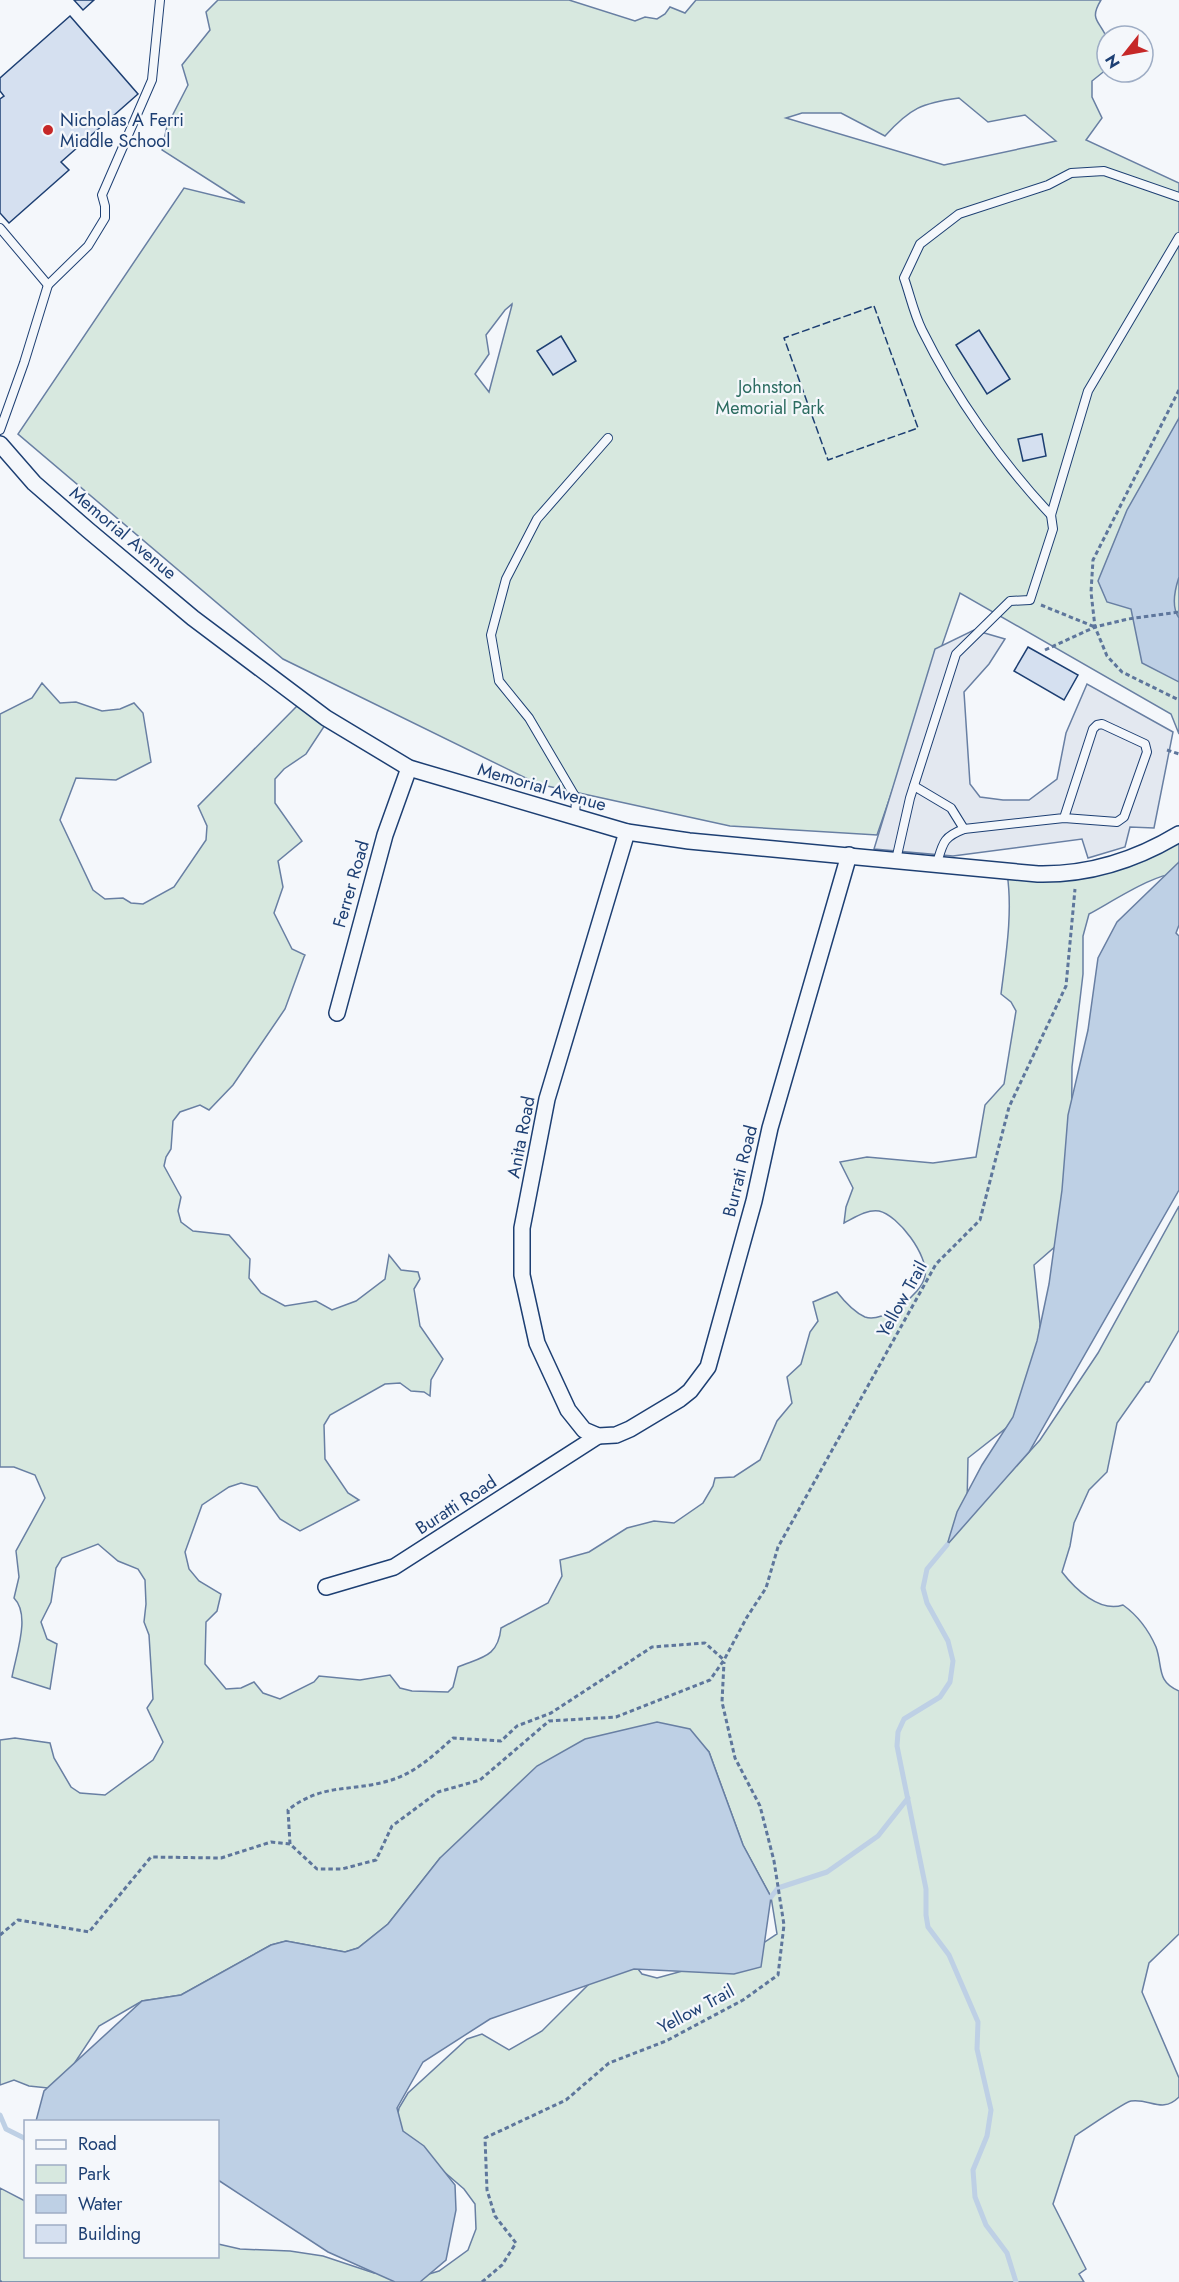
<svg xmlns="http://www.w3.org/2000/svg" width="1179" height="2282" viewBox="0 0 1179 2282" font-family="Jost,sans-serif">
<style>
.green{fill:#d7e8df;stroke:#687fa3;stroke-width:1.5;fill-rule:evenodd}
.parking{fill:#e3e8f0;stroke:#687fa3;stroke-width:1.5}
.water{fill:#bed0e5;stroke:#687fa3;stroke-width:1.5}
.lines{fill:none;stroke-linecap:round;stroke-linejoin:round}
.stream{stroke:#bed0e5;stroke-width:5}
.building{fill:#d5e0f0;stroke:#1d3f73;stroke-width:1.5}
.lane-casing{stroke:#1d3f73;stroke-width:10}
.street-casing{stroke:#1d3f73;stroke-width:18}
.path{stroke:#5e769c;stroke-width:3;stroke-dasharray:4.5 3;stroke-linecap:butt}
.lane{stroke:#f4f7fb;stroke-width:8}
.street{stroke:#f4f7fb;stroke-width:15}
.fence{stroke:#1d3f73;stroke-width:1.5;stroke-dasharray:8 3;stroke-linecap:butt}
.poi-dot{fill:#c62828;stroke:#f4f7fb;stroke-width:2}
.labels{text-anchor:middle;stroke-width:4.5;stroke-linejoin:round;paint-order:stroke}
.poi-label{font-size:18px;fill:#1d3f73;stroke:#f4f7fb;text-anchor:start}
.park-label{font-size:18px;fill:#2c6c60;stroke:#f4f7fb}
.street-label{font-size:18px;fill:#1d3f73;stroke:#f4f7fb}
</style>
<rect width="100%" height="100%" fill="#f4f7fb"/>
<g class="green">
<path d="M218,0H569L635,21L645,17L657,19L665,14L670,7L685,13L696,0H1101C1088,21 1101,21 1107,39C1109,47 1107,60 1107,69L1092,81V97L1102,118L1086,140L1179,183V734L1171,714L960,593L877,835L730,826L538,784L283,659L18,434L184,188L245,203L162,150L167,126L188,85L182,65L210,30L206,12ZM959,98L988,122L1025,115L1056,141L944,165L786,118L802,113H841L885,136C910,108 922,103 959,98ZM512,304V305L489,392L475,374L489,354L486,335L505,310Z"/>
<path d="M42,683L60,703L76,702L102,711L120,709L134,703L143,713L151,762L116,780L76,778L60,820L93,890L105,899L123,898L131,903L143,904L174,887L206,840L207,826L198,806L300,703L327,722L306,754L284,769L275,779V803L302,841L278,861L283,887L274,913L292,949L305,955L304,957L285,1009L233,1085L209,1110L200,1105L180,1112L173,1121L171,1149L166,1157L164,1166L181,1197L178,1211L181,1222L193,1231L229,1235L250,1259L249,1278L261,1293L285,1306L316,1301L332,1310L356,1301L385,1279L389,1255L401,1270L418,1272L420,1279L414,1289L420,1326L443,1359L431,1380L430,1396L424,1392L411,1391L400,1383L385,1384L330,1415L324,1425L325,1459L348,1493L359,1500L300,1531L280,1519L257,1487L241,1483L229,1487L202,1505L185,1552L189,1569L199,1581L221,1594L217,1611L206,1622L205,1664L226,1689L241,1688L254,1682L263,1693L280,1699L314,1682L319,1676L360,1680L390,1675L400,1688L412,1691L448,1692L453,1687L458,1667C482,1657 498,1657 501,1628L548,1603L562,1576L560,1560L589,1552L627,1528L654,1521L674,1523L703,1503L713,1486L715,1478L734,1477L760,1460L777,1421L792,1403L787,1377L801,1364L810,1332L818,1321L813,1302L837,1292C844,1301 854,1312 865,1317C883,1324 922,1294 925,1276C929,1256 898,1215 879,1211C867,1209 854,1218 844,1223L846,1207L853,1188L840,1162L867,1157L933,1163L976,1157L985,1105L1004,1084L1016,1011L1011,1002L1001,994C1006,954 1013,912 1007,873L1114,863L1179,832V875C1162,868 1107,905 1089,914L1083,936V974L1072,1067L1071,1199L1058,1244L1034,1265L1040,1324L1036,1379L1019,1418L968,1458L967,1505L1009,1474L1040,1440L1098,1353L1179,1206V1330L1149,1382H1146L1117,1423L1107,1472L1089,1490L1074,1523L1070,1546L1062,1572C1075,1589 1100,1613 1123,1605C1137,1615 1149,1631 1156,1647C1163,1666 1156,1682 1179,1691V1934L1149,1963L1142,1992L1179,2078V2097C1162,2114 1150,2098 1131,2101C1123,2103 1084,2130 1075,2136L1053,2204L1086,2269L1079,2274L1084,2282H0V2188L25,2201L26,2256H218V2244L240,2249L290,2251L323,2256L374,2273L419,2277L439,2271L468,2250L476,2229L475,2204L464,2189L406,2139L396,2123L399,2108L408,2093L467,2039L482,2034L509,2050L542,2031L591,1982L627,1955L642,1974L657,1978L748,1953L777,1934L771,1897L743,1845L709,1752L702,1745L440,1858L388,1924L358,1948L345,1952L286,1941L271,1945L181,1995L142,2001L99,2026L70,2070L48,2088L29,2086L14,2080L0,2085V1740L15,1738L50,1743L54,1758L71,1787L80,1793L105,1795L153,1760L163,1742L147,1708L153,1699L149,1635L144,1622L146,1604L145,1580L138,1569L118,1561L98,1544L62,1558L56,1568L51,1602L41,1622L47,1639L57,1644L50,1689L12,1677C16,1654 31,1615 14,1598L19,1577L16,1551L45,1498L35,1475L14,1467H0V714L32,698Z"/>
</g>
<polygon class="parking" points="974,630 1005,639 989,664 964,692 970,784 980,797 1003,800 1029,800 1057,779 1066,733 1087,684 1173,732 1154,828 1130,827 1125,847 1088,858 1082,839 953,856 874,849 935,649"/>
<g class="water">
<path d="M1179,418V577C1175,589 1171,607 1179,618V682L1142,663L1131,609L1107,602L1098,581L1127,510Z"/>
<polygon points="1179,862 1179,925 1176,933 1179,936 1179,1190 1029,1452 947,1545 957,1512 982,1465 1013,1417 1037,1341 1049,1284 1062,1190 1068,1115 1088,1030 1098,958 1117,922"/>
<polygon points="657,1722 690,1729 709,1752 743,1845 771,1897 761,1967 734,1974 634,1969 490,2019 423,2062 397,2108 403,2131 424,2146 455,2185 456,2210 446,2260 420,2282 395,2282 328,2252 218,2180 218,2122 36,2121 44,2091 142,2001 181,1995 271,1945 286,1941 345,1952 358,1948 388,1924 440,1858 537,1766 585,1739"/>
</g>
<g class="lines">
<g class="stream">
<polyline points="947,1545 927,1569 923,1588 927,1603 948,1641 953,1661 950,1682 940,1697 904,1719 898,1732 897,1746 926,1889 926,1915 928,1927 949,1955 978,2022 977,2049 991,2110 987,2136 973,2170 975,2197 986,2225 1007,2253 1016,2282"/>
<polyline points="771,1897 778,1888 827,1872 878,1836 908,1798"/>
<polyline points="0,2115 6,2129 26,2139"/>
</g>
</g>
<g class="building">
<polygon points="74,0 94,0 83,10"/>
<polygon points="70,16 138,94 61,162 69,170 9,223 0,213 0,99 4,96 0,91 0,78"/>
<polygon points="979,330 1010,379 987,394 956,345"/>
<polygon points="561,336 576,361 553,375 537,351"/>
<polygon points="1042,434 1046,456 1023,461 1018,439"/>
<polygon points="1028,647 1078,675 1064,700 1014,671"/>
</g>
<g class="lines">
<g class="lane-casing">
<g id="lane">
<polyline points="0,228 48,285"/>
<polyline points="0,430 24,363 48,285 88,246 105,218 105,206 102,195 152,80 160,0"/>
<path d="M1051,515C1002,463 954,395 922,330C914,314 910,295 904,278L920,244L959,214L1048,185L1071,173L1104,171L1179,197"/>
<polyline points="914,786 951,808 964,829"/>
<polyline points="575,817 576,798 529,718 499,681 491,635 506,579 537,519 608,438"/>
<polyline points="896,860 910,798 956,654 1010,601 1030,600 1053,529 1051,515 1088,391 1179,237"/>
<path d="M937,863C943,843 943,837 964,829L1064,818L1117,822L1124,817L1147,752L1145,744L1102,724L1097,725L1093,729L1064,818"/>
</g>
</g>
<g class="street-casing">
<g id="street">
<path d="M0,444L34,483L88,530L193,618L326,718L409,768L627,832L689,841L1038,874C1089,875 1136,860 1179,834"/>
<polyline points="627,832 547,1099 522,1228 522,1275 537,1343 568,1410 584,1430 598,1436 616,1435 630,1429 680,1399 690,1391 708,1367 754,1201 770,1128 849,855"/>
<polyline points="337,1013 385,835 409,768"/>
<polyline points="326,1587 394,1567 598,1436"/>
</g>
</g>
<g class="path">
<polyline points="1179,390 1093,560 1091,592 1095,627 1107,656 1122,672 1179,700"/>
<polyline points="1041,605 1095,627"/>
<polyline points="1045,650 1095,627 1128,619 1179,612"/>
<polyline points="1167,750 1179,754"/>
<path d="M290,1844L288,1810C322,1783 350,1792 388,1781C414,1774 433,1756 453,1738L501,1741L517,1726L551,1713L652,1647L705,1643L724,1660"/>
<polyline points="0,1935 18,1920 89,1932 151,1857 221,1858 271,1842 290,1844 317,1869 342,1869 376,1860 392,1826 438,1792 480,1780 549,1721 616,1717 710,1680 724,1660 747,1617 766,1588 778,1547 936,1264 980,1220 1009,1107 1066,986 1075,889"/>
<polyline points="0,2282 2,2282"/>
<polyline points="482,2282 502,2265 516,2243 495,2216 487,2190 485,2138 566,2100 609,2063 666,2041 743,2000 778,1975 784,1925 774,1861 760,1806 735,1758 722,1702 724,1662"/>
</g>
<use href="#lane" class="lane"/>
<use href="#street" class="street"/>
<polygon class="fence" points="874,306 918,428 828,460 784,338"/>
</g>
<circle class="poi-dot" cx="48" cy="130" r="6"/>
<g class="labels">
<g class="poi-label">
<text x="60" y="126">Nicholas A Ferri<tspan x="60" dy="21">Middle School</tspan></text>
</g>
<g class="park-label">
<text x="770" y="393">Johnston<tspan x="770" dy="21">Memorial Park</tspan></text>
</g>
<g class="street-label">
<text transform="translate(123 533) rotate(40)" y="6">Memorial Avenue</text>
<text transform="translate(542 787) rotate(16)" y="6">Memorial Avenue</text>
<text transform="translate(351 884) rotate(-74)" y="6">Ferrer Road</text>
<text transform="translate(521 1137) rotate(-79)" y="6">Anita Road</text>
<text transform="translate(740 1171) rotate(-76)" y="6">Burrati Road</text>
<text transform="translate(902 1299) rotate(-61)" y="6">Yellow Trail</text>
<text transform="translate(456 1505) rotate(-33)" y="6">Buratti Road</text>
<text transform="translate(696 2009) rotate(-28)" y="6">Yellow Trail</text>
</g>
</g>
<rect x="24" y="2120" width="195" height="138" fill="#f4f7fb" stroke="#9eadc5" stroke-width="1.5"/>
<rect x="36" y="2140" width="30" height="9" fill="#f4f7fb" stroke="#9eadc5" stroke-width="1.5"/>
<text x="78" y="2150" font-size="18" fill="#1d3f73">Road</text>
<rect x="36" y="2165" width="30" height="18" fill="#d7e8df" stroke="#9eadc5" stroke-width="1.5"/>
<text x="78" y="2180" font-size="18" fill="#1d3f73">Park</text>
<rect x="36" y="2195" width="30" height="18" fill="#bed0e5" stroke="#9eadc5" stroke-width="1.5"/>
<text x="78" y="2210" font-size="18" fill="#1d3f73">Water</text>
<rect x="36" y="2225" width="30" height="18" fill="#d5e0f0" stroke="#9eadc5" stroke-width="1.5"/>
<text x="78" y="2240" font-size="18" fill="#1d3f73">Building</text>
<g transform="translate(1125 54) rotate(239)"><circle r="28" fill="#f4f7fb" stroke="#9eadc5" stroke-width="1.5"/>
<path d="M0-4.5L10 22L0 15L-10 22Z" fill="#c62828"/>
<text y="-9" font-size="16" font-weight="bold" text-anchor="middle" fill="#1d3f73">N</text>
</g>
</svg>
